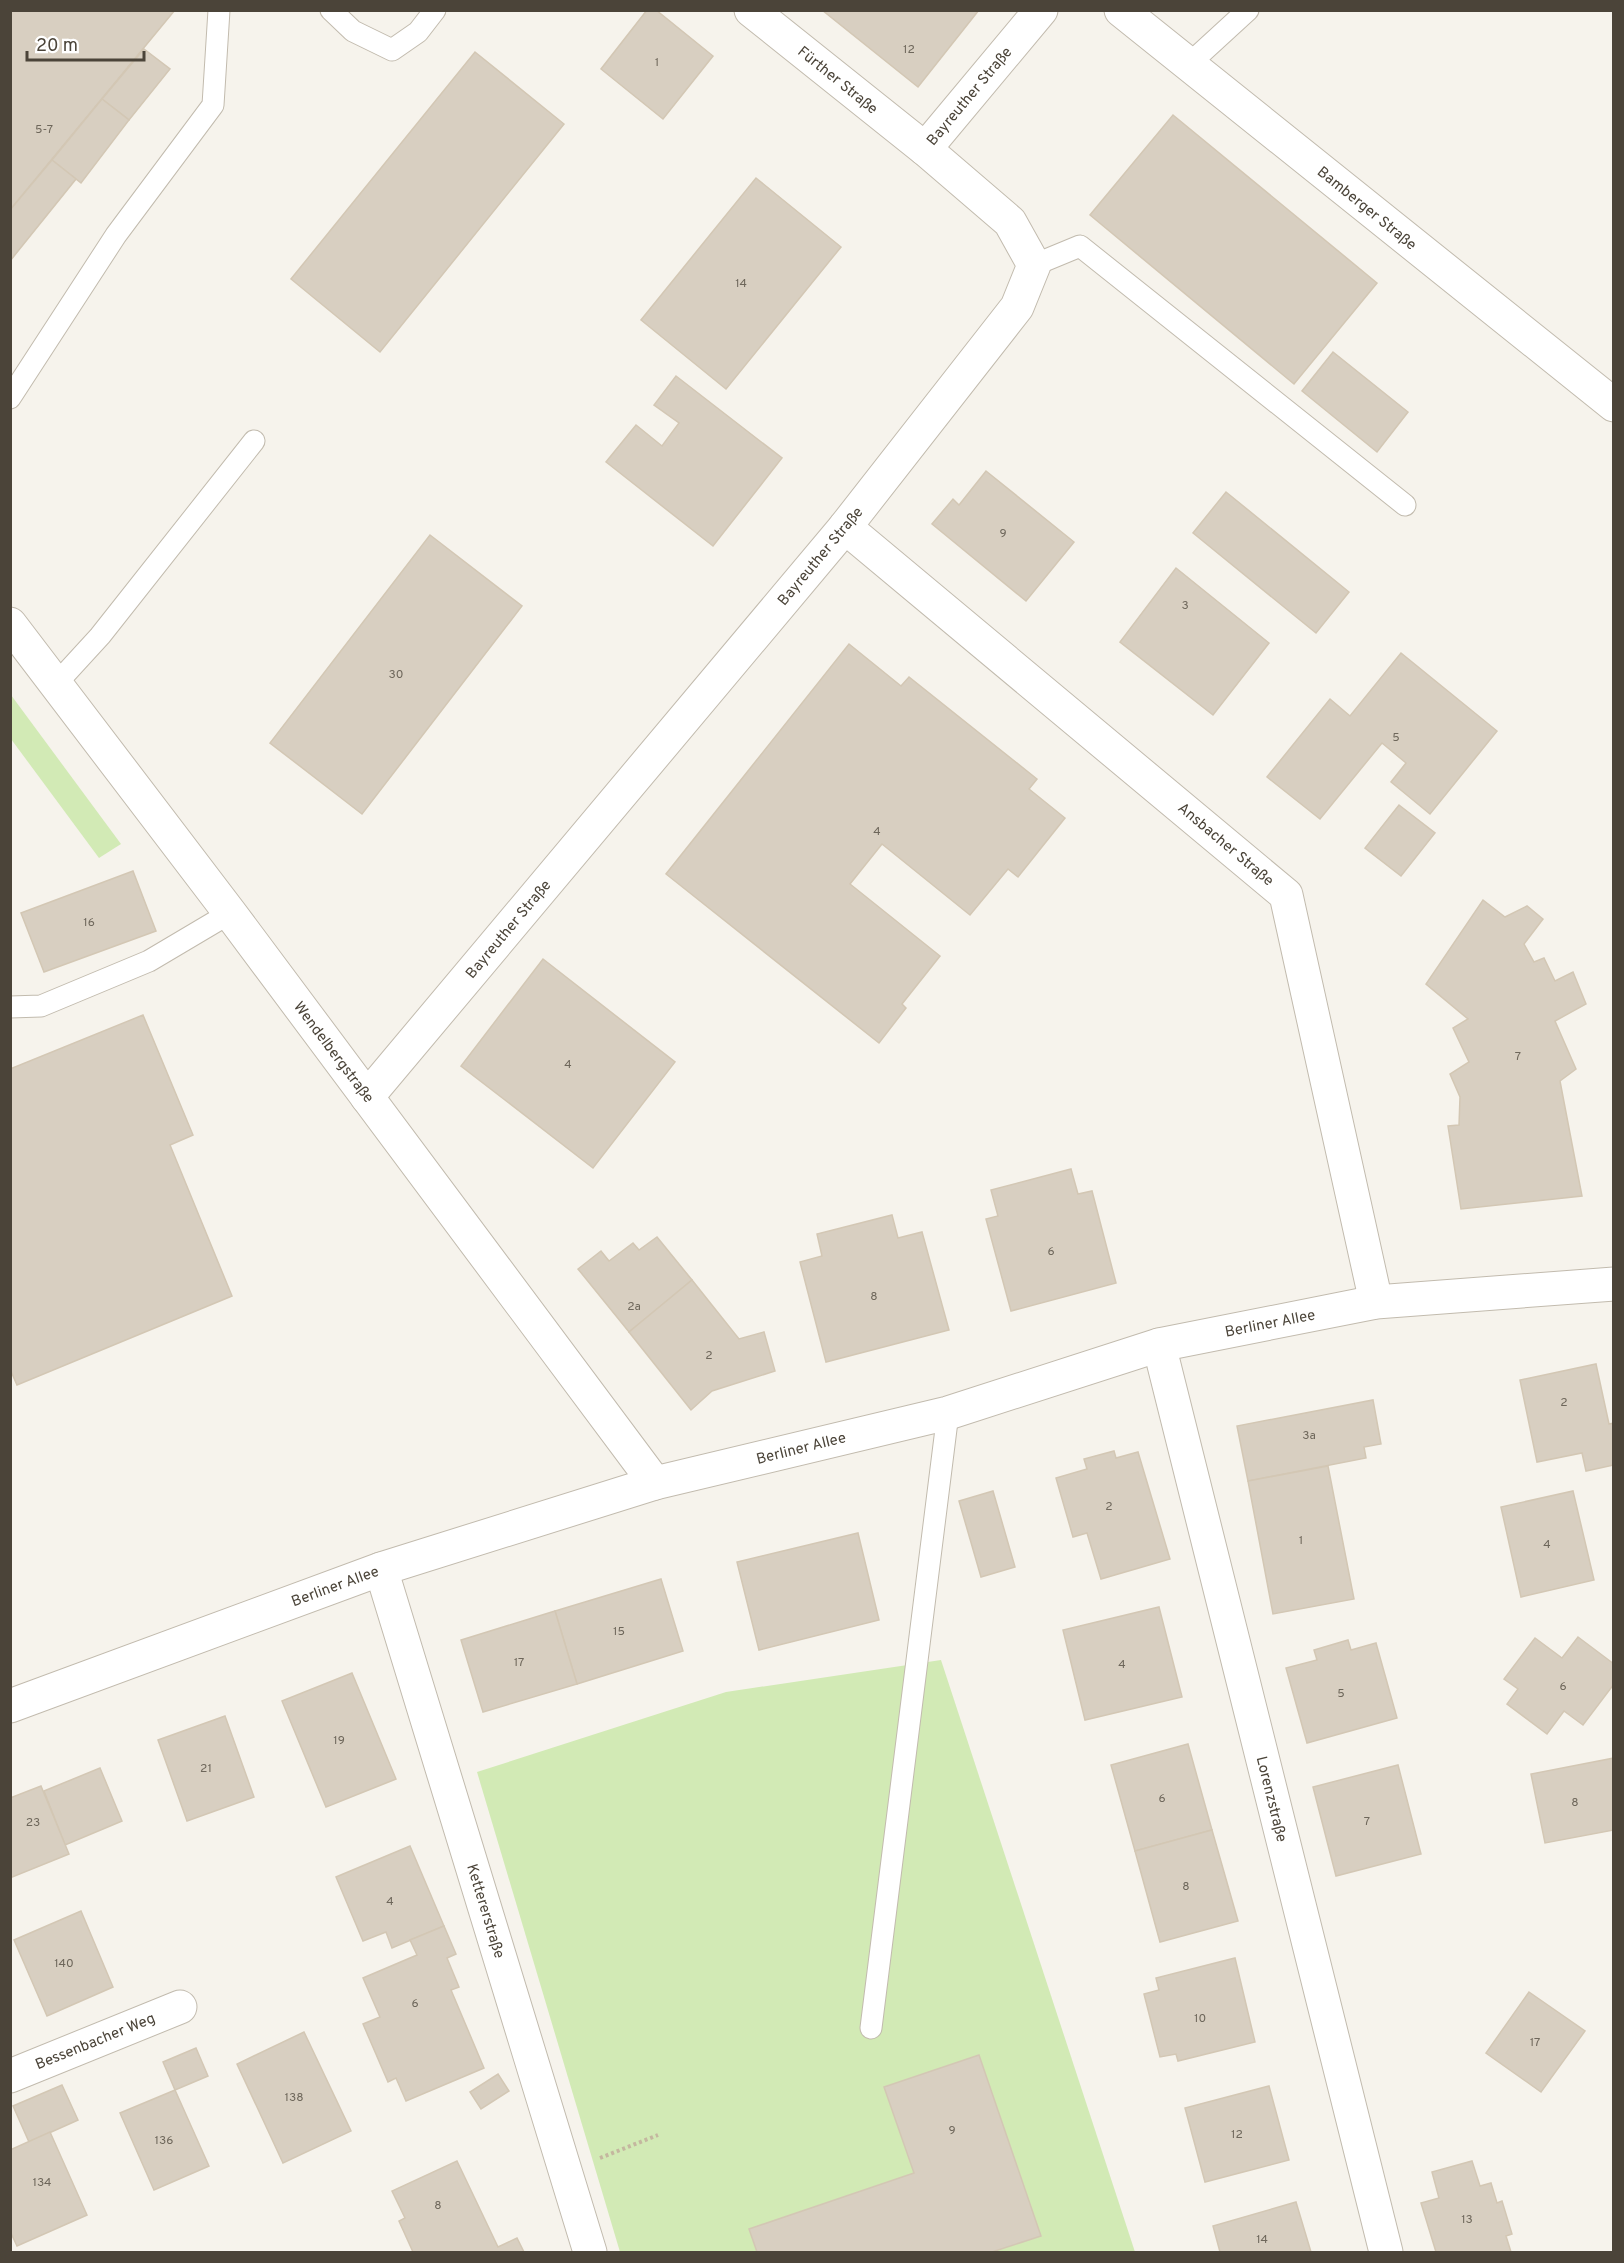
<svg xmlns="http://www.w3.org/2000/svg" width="1624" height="2263" viewBox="0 0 1624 2263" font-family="Overpass,sans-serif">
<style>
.green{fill:#d2eab5}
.building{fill:#d8cfc1;stroke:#d3c7b4;stroke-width:1.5}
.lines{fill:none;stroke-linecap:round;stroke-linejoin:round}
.lane-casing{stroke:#c2bbae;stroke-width:23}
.street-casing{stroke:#c2bbae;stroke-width:35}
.path{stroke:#c4b79f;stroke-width:4;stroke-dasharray:3 3;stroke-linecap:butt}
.lane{stroke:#fff;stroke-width:21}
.street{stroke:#fff;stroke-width:33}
.labels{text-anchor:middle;stroke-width:6;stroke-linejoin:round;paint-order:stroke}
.number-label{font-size:12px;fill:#6e675b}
.street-label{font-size:15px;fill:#4b4439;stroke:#fff}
</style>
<rect width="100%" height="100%" fill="#f6f3ec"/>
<g class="green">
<polygon points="10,695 11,695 121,844 99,858 11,739"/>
<polygon points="941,1660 1135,2252 620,2252 477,1772 726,1692"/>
</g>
<g class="building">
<polygon points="10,10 175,10 10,210"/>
<polygon points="647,10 656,10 713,56 663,119 601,69"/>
<polygon points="822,10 979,10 918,87"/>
<polygon points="144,49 170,69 129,120 102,99"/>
<polygon points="475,52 564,124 380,352 291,279"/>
<polygon points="102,99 129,120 81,183 52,160"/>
<polygon points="1173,115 1377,283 1294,384 1090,215"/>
<polygon points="52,160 76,179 10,261 10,210"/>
<polygon points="756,178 841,247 726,389 641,320"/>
<polygon points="1333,352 1408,412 1377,452 1302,391"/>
<polygon points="676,376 782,458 713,546 606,462 636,425 662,446 679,423 654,405"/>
<polygon points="986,471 1074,542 1026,601 932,524 953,499 959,505"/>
<polygon points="1226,492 1349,592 1316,633 1193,533"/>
<polygon points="430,535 522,606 362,814 270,743"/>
<polygon points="1176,568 1269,643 1213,715 1120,642"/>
<polygon points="849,644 901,686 909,677 1037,779 1029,789 1065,818 1018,877 1008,869 970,915 882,844 850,884 940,956 902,1004 906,1008 879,1043 666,874"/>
<polygon points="1401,653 1497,731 1430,814 1391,782 1406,763 1382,743 1320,819 1267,777 1330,699 1350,716"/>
<polygon points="1399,805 1435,833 1401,876 1365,848"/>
<polygon points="133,871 156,931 44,972 21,913"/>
<polygon points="1483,900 1505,917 1527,906 1543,919 1524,944 1534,962 1544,958 1555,981 1573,972 1586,1004 1555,1021 1576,1069 1560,1081 1582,1196 1461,1209 1448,1126 1459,1125 1460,1097 1450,1074 1469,1062 1453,1028 1468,1019 1426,984"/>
<polygon points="543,959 675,1062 593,1168 461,1066"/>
<polygon points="143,1015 193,1135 170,1145 232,1296 17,1385 10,1369 10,1069"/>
<polygon points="1071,1169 1078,1194 1092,1191 1116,1283 1011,1311 986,1219 998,1216 991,1190"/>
<polygon points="892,1215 898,1238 922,1232 949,1330 826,1362 800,1262 822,1256 817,1234"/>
<polygon points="657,1237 692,1280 629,1332 578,1269 601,1251 609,1261 633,1243 639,1250"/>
<polygon points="692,1280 739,1339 764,1332 775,1371 712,1391 691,1410 629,1332"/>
<polygon points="1596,1364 1609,1424 1614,1423 1614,1465 1586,1471 1582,1453 1537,1462 1520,1380"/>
<polygon points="1373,1400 1381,1444 1364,1447 1366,1458 1248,1481 1237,1426"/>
<polygon points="1114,1451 1116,1458 1138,1452 1170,1559 1101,1579 1087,1533 1073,1537 1056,1478 1087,1469 1084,1459"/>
<polygon points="1328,1466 1354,1599 1273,1614 1248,1481"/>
<polygon points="993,1491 1015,1567 981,1577 959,1501"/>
<polygon points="1573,1491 1594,1580 1521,1597 1501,1507"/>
<polygon points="858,1533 879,1620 759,1650 737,1562"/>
<polygon points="661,1579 683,1651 577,1684 555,1611"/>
<polygon points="1159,1607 1182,1697 1085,1720 1063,1630"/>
<polygon points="555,1611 577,1684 483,1712 461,1640"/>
<polygon points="1578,1637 1614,1664 1614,1684 1583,1725 1564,1711 1547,1734 1507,1704 1518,1689 1504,1679 1535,1638 1562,1658"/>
<polygon points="1348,1640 1351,1650 1376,1643 1397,1718 1307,1743 1286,1668 1317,1660 1314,1650"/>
<polygon points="352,1673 396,1779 326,1807 282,1701"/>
<polygon points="225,1716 254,1797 187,1821 158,1740"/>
<polygon points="1188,1744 1212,1830 1135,1851 1111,1765"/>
<polygon points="1614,1758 1614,1830 1545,1843 1531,1774"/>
<polygon points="1398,1765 1421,1854 1336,1876 1313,1787"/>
<polygon points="100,1768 122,1821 65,1845 44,1791"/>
<polygon points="41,1786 69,1854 10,1878 10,1798"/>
<polygon points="1212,1830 1238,1921 1160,1942 1135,1851"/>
<polygon points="410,1846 444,1926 392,1948 386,1932 363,1941 336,1877"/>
<polygon points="81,1911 113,1987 47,2016 14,1940"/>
<polygon points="444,1926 456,1954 447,1958 459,1987 451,1990 484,2068 406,2101 396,2078 388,2082 363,2024 380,2017 363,1978 417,1955 410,1940"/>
<polygon points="1235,1958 1255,2042 1178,2061 1176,2054 1160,2057 1144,1994 1159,1990 1156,1978"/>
<polygon points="1529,1992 1585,2031 1541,2092 1486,2053"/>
<polygon points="304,2032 351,2131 283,2163 237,2064"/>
<polygon points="196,2048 208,2076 175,2090 163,2062"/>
<polygon points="979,2055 1041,2236 992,2252 757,2252 749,2229 914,2173 884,2087"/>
<polygon points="498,2074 509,2091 481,2109 470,2092"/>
<polygon points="62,2085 78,2120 29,2142 13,2106"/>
<polygon points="1269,2086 1289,2160 1205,2182 1185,2108"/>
<polygon points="175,2090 209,2166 154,2190 120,2113"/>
<polygon points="50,2132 87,2215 17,2246 10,2231 10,2150"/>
<polygon points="457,2161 498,2247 517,2238 524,2252 413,2252 399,2221 405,2218 392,2191"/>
<polygon points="1472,2161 1480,2186 1491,2183 1497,2203 1502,2201 1512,2234 1506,2236 1511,2252 1436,2252 1421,2203 1439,2198 1432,2172"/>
<polygon points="1296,2202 1311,2252 1220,2252 1213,2226"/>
</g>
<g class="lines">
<g class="lane-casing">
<g id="lane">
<polyline points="331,10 353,31 392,50 418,32 435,10"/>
<polyline points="1188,65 1248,10"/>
<polyline points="1034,265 1080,246 1405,505"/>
<polyline points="10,398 116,235 213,105 219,10"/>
<polyline points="56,684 100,636 254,441"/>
<polyline points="10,1007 41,1006 149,961 230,913"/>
<polyline points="871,2028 948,1413"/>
</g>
</g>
<g class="street-casing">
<g id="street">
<polyline points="751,10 925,149"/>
<polyline points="1121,10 1614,405"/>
<polyline points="845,527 1286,895 1376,1302"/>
<polyline points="10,624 230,913 655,1483"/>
<polyline points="367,1097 845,527 1017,307 1034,265 1010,222 925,149 1041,10"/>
<polyline points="1159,1345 1386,2252"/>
<polyline points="381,1569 590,2252"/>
<polyline points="10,1706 381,1569 655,1483 948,1413 1159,1345 1376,1302 1614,1284"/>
<polyline points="10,2076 180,2007"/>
</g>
</g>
<polyline class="path" points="600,2158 658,2135"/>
<use href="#lane" class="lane"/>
<use href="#street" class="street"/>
</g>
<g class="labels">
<g class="number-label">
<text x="909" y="53">12</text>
<text x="657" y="66">1</text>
<text x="44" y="133">5-7</text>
<text x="741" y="287">14</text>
<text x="1003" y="537">9</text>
<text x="1185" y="609">3</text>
<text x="396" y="678">30</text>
<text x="1396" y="741">5</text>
<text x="877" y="835">4</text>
<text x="89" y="926">16</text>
<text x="1518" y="1060">7</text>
<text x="568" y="1068">4</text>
<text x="1051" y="1255">6</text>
<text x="874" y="1300">8</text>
<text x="634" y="1310">2a</text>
<text x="709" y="1359">2</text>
<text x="1564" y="1406">2</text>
<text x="1309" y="1439">3a</text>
<text x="1109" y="1510">2</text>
<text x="1301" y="1544">1</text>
<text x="1547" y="1548">4</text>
<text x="619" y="1635">15</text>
<text x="519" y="1666">17</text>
<text x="1122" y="1668">4</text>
<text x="1563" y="1690">6</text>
<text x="1341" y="1697">5</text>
<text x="339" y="1744">19</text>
<text x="206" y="1772">21</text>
<text x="1162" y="1802">6</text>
<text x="1575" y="1806">8</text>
<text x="1367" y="1825">7</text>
<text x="33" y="1826">23</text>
<text x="1186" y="1890">8</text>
<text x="390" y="1905">4</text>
<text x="64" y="1967">140</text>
<text x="415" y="2007">6</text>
<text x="1200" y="2022">10</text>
<text x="1535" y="2046">17</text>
<text x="294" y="2101">138</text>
<text x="952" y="2134">9</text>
<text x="1237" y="2138">12</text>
<text x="164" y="2144">136</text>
<text x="42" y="2186">134</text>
<text x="438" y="2209">8</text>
<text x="1467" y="2223">13</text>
<text x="1262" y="2243">14</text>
</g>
<g class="street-label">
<text transform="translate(838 80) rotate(39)" y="5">Fürther Straße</text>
<text transform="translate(969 96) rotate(-50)" y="5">Bayreuther Straße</text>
<text transform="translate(1367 208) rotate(39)" y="5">Bamberger Straße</text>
<text transform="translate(820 556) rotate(-50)" y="5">Bayreuther Straße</text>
<text transform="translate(1226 844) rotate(40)" y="5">Ansbacher Straße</text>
<text transform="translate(508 929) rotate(-50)" y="5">Bayreuther Straße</text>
<text transform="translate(334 1052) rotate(53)" y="5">Wendelbergstraße</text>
<text transform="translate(1270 1323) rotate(-11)" y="5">Berliner Allee</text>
<text transform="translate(801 1448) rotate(-14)" y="5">Berliner Allee</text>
<text transform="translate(335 1586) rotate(-20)" y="5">Berliner Allee</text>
<text transform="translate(1272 1799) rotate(76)" y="5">Lorenzstraße</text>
<text transform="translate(486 1911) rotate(73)" y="5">Kettererstraße</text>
<text transform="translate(95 2041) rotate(-22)" y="5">Bessenbacher Weg</text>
</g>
</g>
<rect width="1624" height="2263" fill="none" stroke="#4b4439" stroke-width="24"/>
<path d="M27 51v9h117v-9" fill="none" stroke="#4b4439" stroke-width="3"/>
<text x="36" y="51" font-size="18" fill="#4b4439" stroke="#ffffff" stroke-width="4.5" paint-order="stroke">20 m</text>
</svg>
